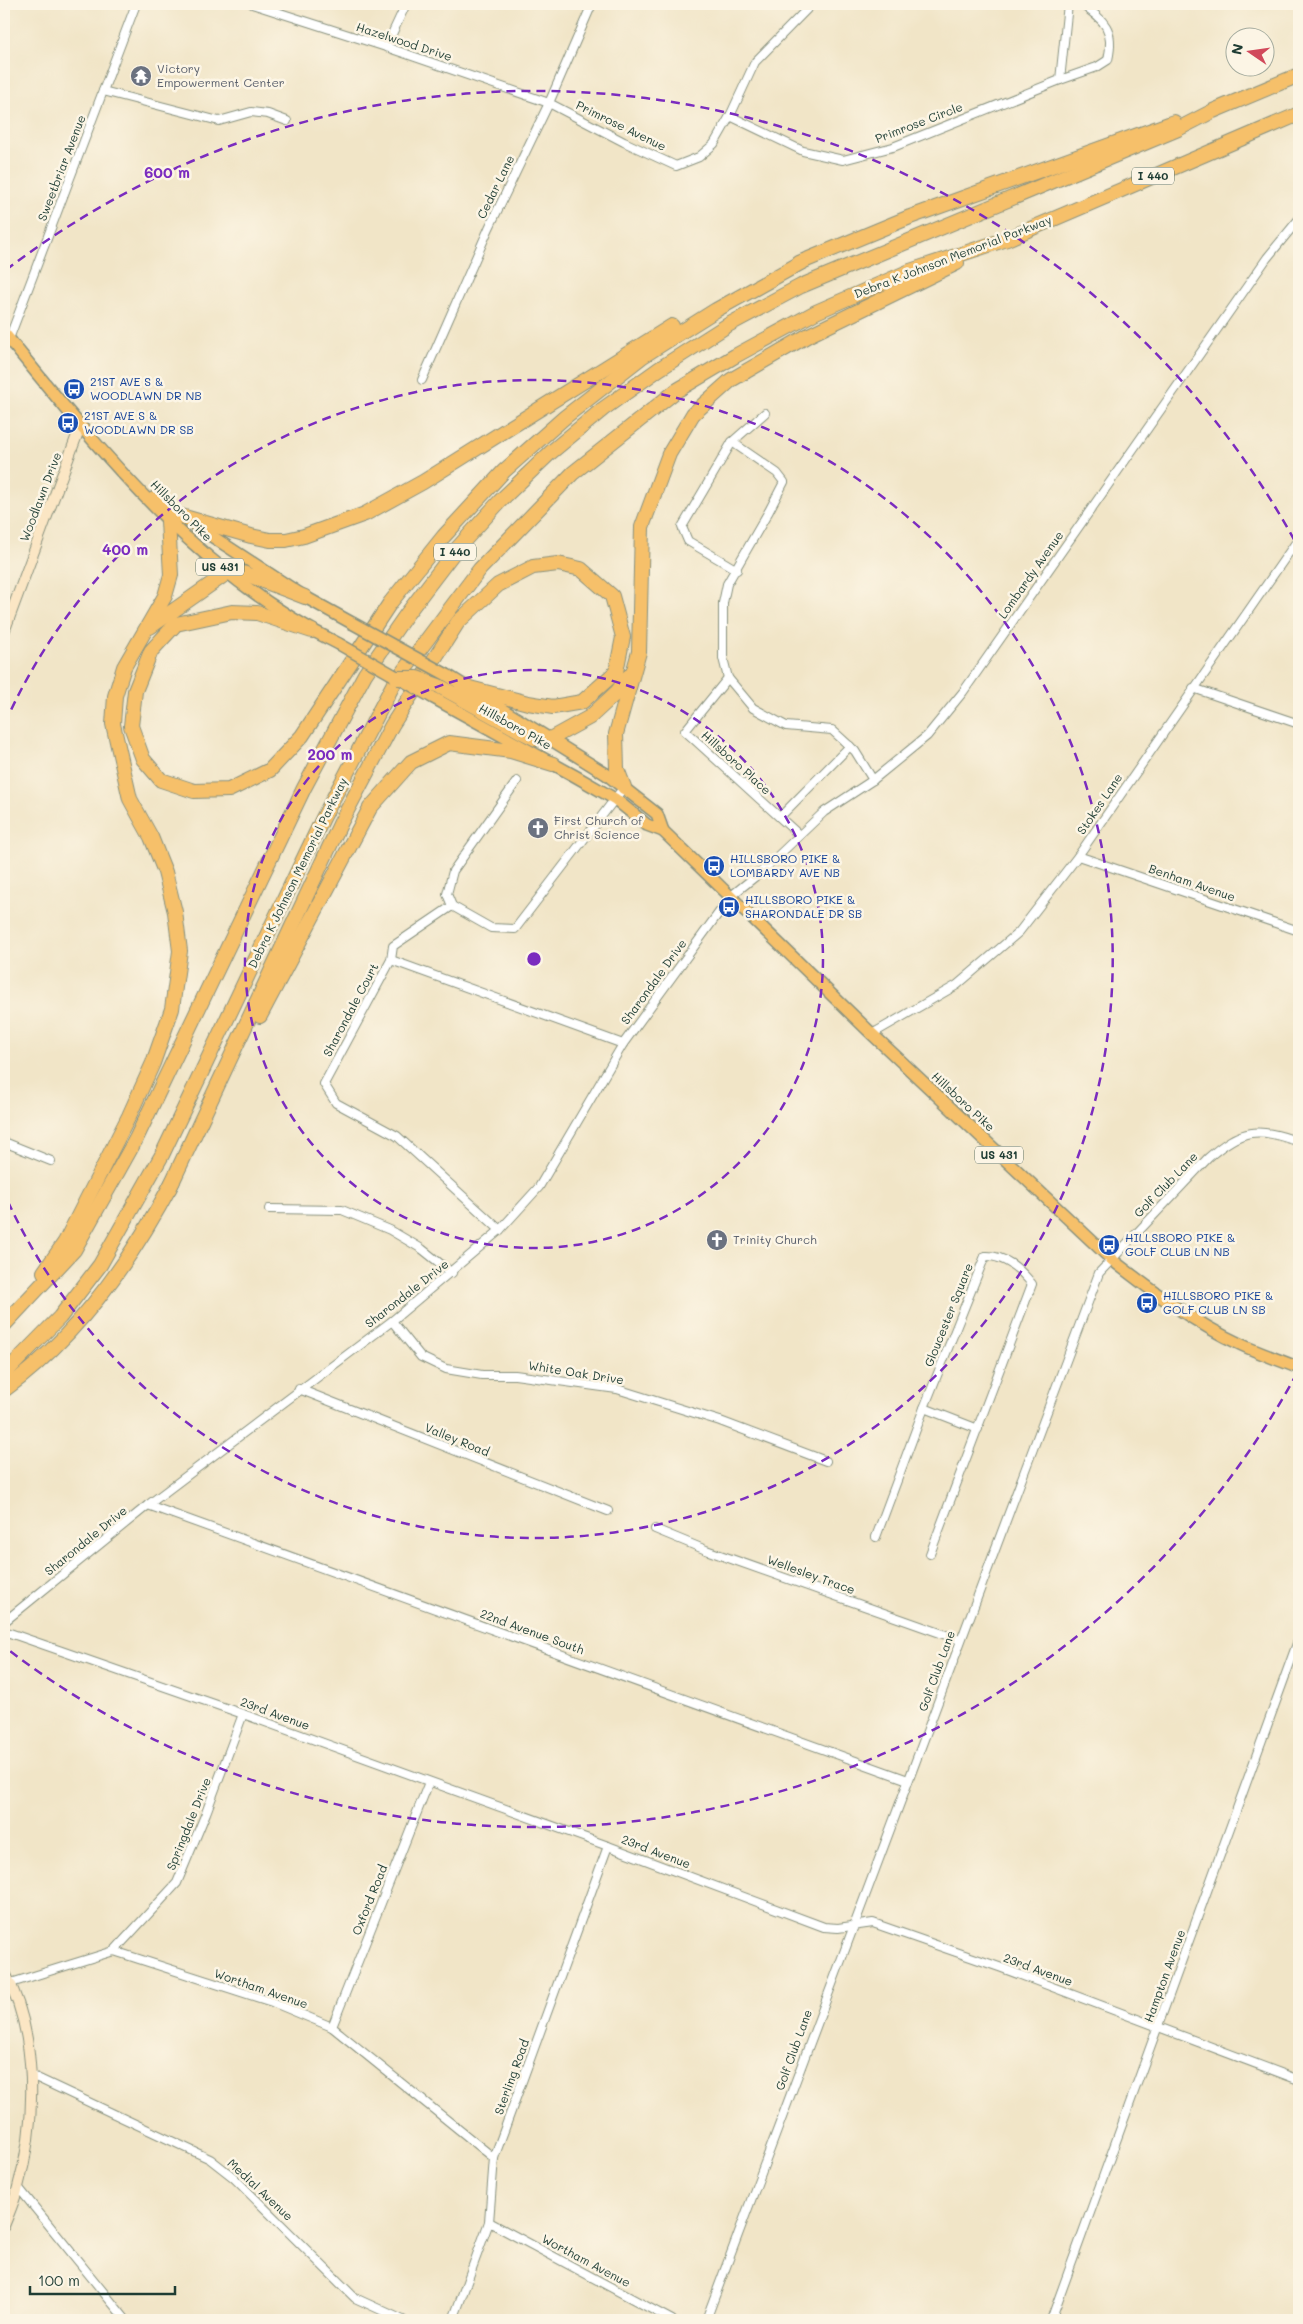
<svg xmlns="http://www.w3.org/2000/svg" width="1303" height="2324" viewBox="0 0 1303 2324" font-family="Mali,sans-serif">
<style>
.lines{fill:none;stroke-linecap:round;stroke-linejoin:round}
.minor-casing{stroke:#88917e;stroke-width:10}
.secondary-casing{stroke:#88917e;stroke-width:12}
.primary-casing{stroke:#88917e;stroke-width:14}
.motorway-casing{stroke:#88917e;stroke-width:16}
.minor{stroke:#fff;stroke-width:8}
.secondary{stroke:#fbe6c4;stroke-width:10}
.primary{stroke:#f6c06b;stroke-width:11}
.motorway{stroke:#f6c06b;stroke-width:14}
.primary-bridge-casing{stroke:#88917e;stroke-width:14;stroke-linecap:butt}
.motorway-bridge-casing{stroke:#88917e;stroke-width:16;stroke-linecap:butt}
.primary-bridge{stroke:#f6c06b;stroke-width:11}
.motorway-bridge{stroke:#f6c06b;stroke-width:14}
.ring{fill:none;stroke:#7b2cbf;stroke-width:2.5;stroke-dasharray:9 6}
.labels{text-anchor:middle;stroke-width:5;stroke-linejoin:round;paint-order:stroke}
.shield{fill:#fcf5e5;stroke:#617469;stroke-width:1}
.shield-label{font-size:11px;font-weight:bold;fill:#1f3d34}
.street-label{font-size:12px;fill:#1f3d34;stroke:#fcf5e5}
.worship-label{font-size:12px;fill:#5b616d;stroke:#fcf5e5;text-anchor:start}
.transit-label{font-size:12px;fill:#164399;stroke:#fcf5e5;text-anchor:start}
.centre{fill:#7b2cbf;stroke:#fcf5e5;stroke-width:2.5}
.ring-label{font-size:15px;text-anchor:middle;font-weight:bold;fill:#7b2cbf;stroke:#fcf5e5;stroke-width:5;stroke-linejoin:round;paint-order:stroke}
</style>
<rect width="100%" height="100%" fill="#fcf5e5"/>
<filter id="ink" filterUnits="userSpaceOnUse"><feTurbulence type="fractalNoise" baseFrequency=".02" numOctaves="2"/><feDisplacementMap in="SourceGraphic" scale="10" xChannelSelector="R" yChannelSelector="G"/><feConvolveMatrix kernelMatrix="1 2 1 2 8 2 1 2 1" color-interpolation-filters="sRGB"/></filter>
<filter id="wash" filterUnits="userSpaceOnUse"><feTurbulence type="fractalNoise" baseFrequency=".0096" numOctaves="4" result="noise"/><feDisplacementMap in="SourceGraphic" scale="20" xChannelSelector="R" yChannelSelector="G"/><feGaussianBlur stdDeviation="1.12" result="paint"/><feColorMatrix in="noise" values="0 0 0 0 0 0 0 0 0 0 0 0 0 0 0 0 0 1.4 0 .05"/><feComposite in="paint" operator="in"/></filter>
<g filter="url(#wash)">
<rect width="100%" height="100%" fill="#f1e5c7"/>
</g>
<g filter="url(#ink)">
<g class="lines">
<g class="minor-casing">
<g id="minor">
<polyline points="252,4 386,47 549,103 624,142 676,166 699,157 714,144 730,116 755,62 812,4"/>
<polyline points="386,47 406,4"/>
<path d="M1060,80L1097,67L1108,60C1115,29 1105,21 1081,4"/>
<polyline points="103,91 219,121 251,112 268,114 287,121"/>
<polyline points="730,116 803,151 843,160 893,147 1060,80 1068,4"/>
<polyline points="9,339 136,4"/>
<polyline points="422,380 489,228 549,103 592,4"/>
<polyline points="732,442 777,473 784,482 769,511 727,584 723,603 723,658 728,678 753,708 786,726 832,730 855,751 873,780"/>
<polyline points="737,570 688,541 682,527 732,442 765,413"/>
<polyline points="728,678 685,731 798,834"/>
<polyline points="1193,688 1299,724"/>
<polyline points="517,781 453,871 447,894 452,906 491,928 515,929 624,787"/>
<polyline points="780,817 850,746"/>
<polyline points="1078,856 1299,931"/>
<polyline points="452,906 393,946 391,960 324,1084 336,1103 397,1136 500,1230"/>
<polyline points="391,960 623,1044"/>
<polyline points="872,1034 957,985 1019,932 1078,856 1299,538"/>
<polyline points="4,1142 51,1161"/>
<polyline points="269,1209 342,1210 390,1230 422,1249 452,1273"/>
<polyline points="392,1321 421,1357 446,1369 482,1375 515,1375 617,1389 720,1421 826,1461"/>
<polyline points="299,1389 608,1511"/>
<polyline points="924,1408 978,1429"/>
<polyline points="148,1505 908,1780"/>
<polyline points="655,1529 706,1550 960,1640"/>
<path d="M876,1537L924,1408L985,1256C1005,1255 1020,1269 1032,1284L930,1554"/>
<polyline points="4,1622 148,1505 392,1321 500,1230 539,1187 623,1044 731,896 761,872 824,812 873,780 927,736 963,692 1267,258 1299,219"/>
<polyline points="4,1631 243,1714 608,1846 824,1927 838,1928 873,1923 1002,1968 1299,2080"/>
<polyline points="114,1951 177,1883 206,1813 243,1714"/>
<polyline points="11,1983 114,1951 272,2002 332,2027 494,2158"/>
<polyline points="332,2027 429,1782"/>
<polyline points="31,2075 210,2159 233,2177 355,2298 403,2320"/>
<polyline points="18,2187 126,2320"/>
<polyline points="489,2222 672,2320"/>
<polyline points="453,2320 489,2222 494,2158 608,1846"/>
<path d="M706,2320L1099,1273L1208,1158C1242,1128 1257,1127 1299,1142"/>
<polyline points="1051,2320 1299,1638"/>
</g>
</g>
<g class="secondary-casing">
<g id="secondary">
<polyline points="4,632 80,427"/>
<path d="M4,1971C38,2032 37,2121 18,2187C15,2200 9,2213 4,2226"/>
</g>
</g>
<g class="primary-casing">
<g id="primary">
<path d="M4,333C100,451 199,576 339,644"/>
<polyline points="153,498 305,597 352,623"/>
<polyline points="447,675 606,774 657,814 663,831"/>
<path d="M432,697L575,776L615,799L647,825L663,831L872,1034L1111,1259C1152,1291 1194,1323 1242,1345C1261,1354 1280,1360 1299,1368"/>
</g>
</g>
<g class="motorway-casing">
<g id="motorway">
<polyline points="799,263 910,217 1174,122"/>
<polyline points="181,516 251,536 270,540 286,540 304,536 365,514 423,482 672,326"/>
<polyline points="150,627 227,573 243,573 305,597"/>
<polyline points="312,631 257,613 232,612 176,624 151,651 135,691 131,726 143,759 161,780 194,791 229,790 270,770 302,736 390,603 444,536 504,471 565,417 643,356 716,310 806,260"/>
<polyline points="439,686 524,733 536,739 550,739 590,717 617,692 629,676"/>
<polyline points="624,787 617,769 616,734 639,652 642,527 669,454 693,414 731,380 807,336 957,263"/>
<polyline points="260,1016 370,808 411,762 449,743 511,751 553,764"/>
<polyline points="169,1189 341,822 392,725 458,622 498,585 533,567 558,564 581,569 612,596 623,637 616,672 582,702 553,707 528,703 462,686"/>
<polyline points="44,1272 65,1242 129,1116 153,1063 172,1009 180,951 175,912 165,872 151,837 130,799 113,724 115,696 124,667 165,596 171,575 168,521"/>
<polyline points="4,1325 74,1250 136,1139 304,788 365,674 406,615 454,552 500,501 550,453 603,409 659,369 728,325 801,286 1178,129 1213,111 1299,75"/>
<polyline points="4,1374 60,1317 100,1265 162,1155 323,818 393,685 480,569 573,473 676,391 735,356 816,312 910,271 1007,239 1299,114"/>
<path d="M4,1390C77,1337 131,1261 173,1181"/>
</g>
</g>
<use href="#minor" class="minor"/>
<use href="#secondary" class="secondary"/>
<use href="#primary" class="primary"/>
<use href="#motorway" class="motorway"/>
<g class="primary-bridge-casing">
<g id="primary-bridge">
<polyline points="352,623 447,675"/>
<polyline points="339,644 432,697"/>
</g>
</g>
<g class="motorway-bridge-casing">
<polyline id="motorway-bridge" points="397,678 417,678 439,686"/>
</g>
<use href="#primary-bridge" class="primary-bridge"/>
<use href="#motorway-bridge" class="motorway-bridge"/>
</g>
</g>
<g class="ring">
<circle cx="534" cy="959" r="289"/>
<path d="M5 723A579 579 0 1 1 5 1195"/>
<path d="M1297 1373A868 868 0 0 1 6 1648M6 270A868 868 0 0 1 1297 545"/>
</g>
<defs>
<g id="temple-disc" transform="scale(1.125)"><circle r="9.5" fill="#6b7280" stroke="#fcf5e5"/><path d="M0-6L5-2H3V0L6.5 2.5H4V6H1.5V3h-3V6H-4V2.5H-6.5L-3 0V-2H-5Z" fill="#fff"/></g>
<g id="bus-disc" transform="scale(1.125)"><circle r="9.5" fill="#1a4fb4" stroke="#fcf5e5"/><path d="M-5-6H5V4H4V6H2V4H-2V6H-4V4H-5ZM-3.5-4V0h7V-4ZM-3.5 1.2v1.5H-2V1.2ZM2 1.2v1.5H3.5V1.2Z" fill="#fff"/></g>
<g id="church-disc" transform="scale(1.125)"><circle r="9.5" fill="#6b7280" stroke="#fcf5e5"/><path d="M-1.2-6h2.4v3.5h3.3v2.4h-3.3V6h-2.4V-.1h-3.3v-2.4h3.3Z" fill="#fff"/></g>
</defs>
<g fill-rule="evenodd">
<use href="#temple-disc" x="141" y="76"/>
<use href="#bus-disc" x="74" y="389"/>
<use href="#bus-disc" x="68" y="423"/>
<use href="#church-disc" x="538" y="828"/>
<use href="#bus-disc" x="714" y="866"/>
<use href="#bus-disc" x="729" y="907"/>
<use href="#church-disc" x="717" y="1240"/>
<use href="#bus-disc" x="1109" y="1245"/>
<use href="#bus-disc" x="1147" y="1303"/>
</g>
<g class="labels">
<g class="shield">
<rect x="1132" y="167.5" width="42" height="17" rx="4"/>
<rect x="434" y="543.5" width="42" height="17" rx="4"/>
<rect x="196" y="558.5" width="48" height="17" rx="4"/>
<rect x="975" y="1146.5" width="48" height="17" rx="4"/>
</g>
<g class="shield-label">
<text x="1153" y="180">I 440</text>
<text x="455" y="556">I 440</text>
<text x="220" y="571">US 431</text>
<text x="999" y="1159">US 431</text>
</g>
<g class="street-label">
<text transform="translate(404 42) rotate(18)" y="4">Hazelwood Drive</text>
<text transform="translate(919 123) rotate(-21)" y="4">Primrose Circle</text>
<text transform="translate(621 126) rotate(26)" y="4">Primrose Avenue</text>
<text transform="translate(62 168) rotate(-69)" y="4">Sweetbriar Avenue</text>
<text transform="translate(496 187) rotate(-64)" y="4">Cedar Lane</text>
<text transform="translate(953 257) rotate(-21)" y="4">Debra K Johnson Memorial Parkway</text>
<text transform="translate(41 497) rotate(-69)" y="4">Woodlawn Drive</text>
<text transform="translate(181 511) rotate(45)" y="4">Hillsboro Pike</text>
<text transform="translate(1031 575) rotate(-55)" y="4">Lombardy Avenue</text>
<text transform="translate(515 727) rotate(29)" y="4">Hillsboro Pike</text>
<text transform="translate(736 763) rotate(42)" y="4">Hillsboro Place</text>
<text transform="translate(1100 804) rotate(-56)" y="4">Stokes Lane</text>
<text transform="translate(298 873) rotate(-64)" y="4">Debra K Johnson Memorial Parkway</text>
<text transform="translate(1192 883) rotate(19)" y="4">Benham Avenue</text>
<text transform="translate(654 982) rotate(-54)" y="4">Sharondale Drive</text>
<text transform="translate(351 1010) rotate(-62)" y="4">Sharondale Court</text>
<text transform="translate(963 1102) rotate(43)" y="4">Hillsboro Pike</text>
<text transform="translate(1166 1185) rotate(-46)" y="4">Golf Club Lane</text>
<text transform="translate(407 1294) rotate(-38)" y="4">Sharondale Drive</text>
<text transform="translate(949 1315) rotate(-68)" y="4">Gloucester Square</text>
<text transform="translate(576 1373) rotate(9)" y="4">White Oak Drive</text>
<text transform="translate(457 1440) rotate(22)" y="4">Valley Road</text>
<text transform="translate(86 1541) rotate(-39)" y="4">Sharondale Drive</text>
<text transform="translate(811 1575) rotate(20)" y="4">Wellesley Trace</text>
<text transform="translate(532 1632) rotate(20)" y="4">22nd Avenue South</text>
<text transform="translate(937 1671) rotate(-70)" y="4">Golf Club Lane</text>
<text transform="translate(275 1714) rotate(20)" y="4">23rd Avenue</text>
<text transform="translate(189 1824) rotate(-68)" y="4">Springdale Drive</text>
<text transform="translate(656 1852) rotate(21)" y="4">23rd Avenue</text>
<text transform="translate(370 1900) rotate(-68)" y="4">Oxford Road</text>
<text transform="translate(1038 1970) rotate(20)" y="4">23rd Avenue</text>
<text transform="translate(1165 1976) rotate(-70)" y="4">Hampton Avenue</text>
<text transform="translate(261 1989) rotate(19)" y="4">Wortham Avenue</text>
<text transform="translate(794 2050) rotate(-70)" y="4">Golf Club Lane</text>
<text transform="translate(512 2077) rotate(-70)" y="4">Sterling Road</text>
<text transform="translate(260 2190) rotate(43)" y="4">Medial Avenue</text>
<text transform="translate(586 2261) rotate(28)" y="4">Wortham Avenue</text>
</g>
<g class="worship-label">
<text x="157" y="73">Victory<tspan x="157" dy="14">Empowerment Center</tspan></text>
<text x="554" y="825">First Church of<tspan x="554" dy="14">Christ Science</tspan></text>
<text x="733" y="1244">Trinity Church</text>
</g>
<g class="transit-label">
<text x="90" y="386">21ST AVE S &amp;<tspan x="90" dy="14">WOODLAWN DR NB</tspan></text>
<text x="84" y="420">21ST AVE S &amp;<tspan x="84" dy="14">WOODLAWN DR SB</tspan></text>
<text x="730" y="863">HILLSBORO PIKE &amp;<tspan x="730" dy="14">LOMBARDY AVE NB</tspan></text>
<text x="745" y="904">HILLSBORO PIKE &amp;<tspan x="745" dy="14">SHARONDALE DR SB</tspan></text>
<text x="1125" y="1242">HILLSBORO PIKE &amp;<tspan x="1125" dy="14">GOLF CLUB LN NB</tspan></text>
<text x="1163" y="1300">HILLSBORO PIKE &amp;<tspan x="1163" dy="14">GOLF CLUB LN SB</tspan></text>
</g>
</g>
<circle cx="534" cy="959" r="8" class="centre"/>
<g class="ring-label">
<text x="167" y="178">600 m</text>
<text x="125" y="555">400 m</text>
<text x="330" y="760">200 m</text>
</g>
<rect width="1303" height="2324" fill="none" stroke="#fcf5e5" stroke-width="20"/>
<g transform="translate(1250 52) rotate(283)"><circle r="24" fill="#fcf5e5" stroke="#a4ab9e"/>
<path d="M0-4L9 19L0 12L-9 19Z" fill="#d1495b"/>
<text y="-8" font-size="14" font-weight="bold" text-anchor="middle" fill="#1f3d34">N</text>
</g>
<path d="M30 2286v8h145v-8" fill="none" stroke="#1f3d34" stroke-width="2.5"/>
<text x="38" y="2286" font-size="15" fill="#1f3d34" stroke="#fcf5e5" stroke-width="4" paint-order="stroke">100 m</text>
</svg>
